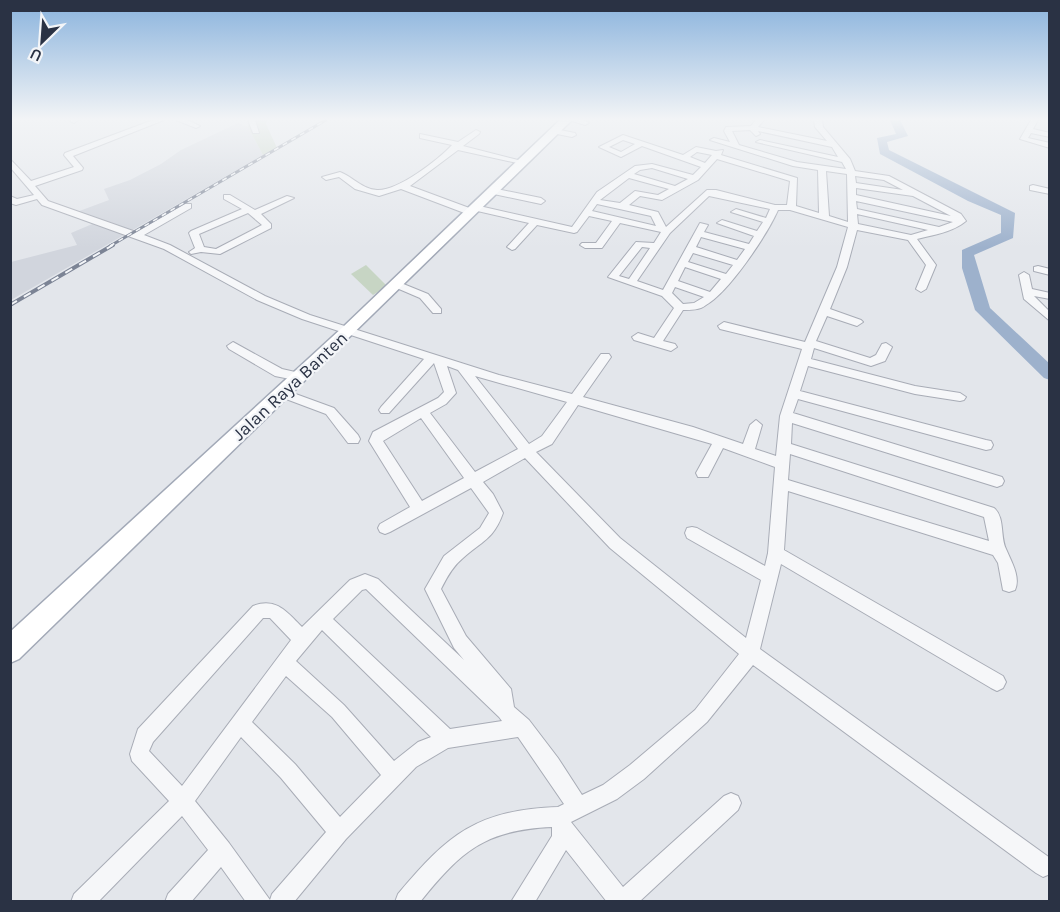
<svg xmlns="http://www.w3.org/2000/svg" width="1060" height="912" viewBox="0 0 1060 912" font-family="Karla,sans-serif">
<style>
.built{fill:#d1d5dd}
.green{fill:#c7d5c4}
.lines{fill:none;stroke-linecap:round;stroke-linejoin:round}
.river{fill:#9db1cc;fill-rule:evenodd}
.minor-casing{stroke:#a8acb6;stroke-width:2}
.primary-casing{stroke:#a2a9b7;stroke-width:3}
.minor{fill:#f6f7f9;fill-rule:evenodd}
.primary{fill:#fff;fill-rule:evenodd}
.rail-far1-casing{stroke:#7c8495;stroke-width:3}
.rail-casing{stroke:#7c8495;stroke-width:4}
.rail-far1{stroke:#f3f5f8;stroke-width:1.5;stroke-dasharray:5;stroke-linecap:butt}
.rail{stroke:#f3f5f8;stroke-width:2;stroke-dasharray:8;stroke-linecap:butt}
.labels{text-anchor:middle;stroke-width:4.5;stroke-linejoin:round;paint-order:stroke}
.street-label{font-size:18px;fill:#2a3244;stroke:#f3f5f8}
</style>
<rect width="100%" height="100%" fill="#e3e6eb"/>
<polygon class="built" points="238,123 248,127 263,155 11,300 11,262 77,245 71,233 97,222 74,213 109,200 104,189 130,180 161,164 181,150"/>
<g class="green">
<polygon points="250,120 267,120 266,124 277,148 263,155 248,127"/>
<polygon points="366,265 387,286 373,295 351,274"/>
</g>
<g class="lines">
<polygon class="river" points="890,120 900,120 908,136 887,142 889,150 1015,213 1013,238 974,255 990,308 1050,364 1050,380 1044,378 975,310 962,268 962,250 1001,233 1001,215 968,201 880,154 877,138 896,134"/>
<g class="minor-casing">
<g id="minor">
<polygon points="78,120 74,123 70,121 71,120"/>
<path d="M153,120H164L73,156L83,168L82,170L35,186L48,201L136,232L185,204H191V208L144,235L170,245L265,296L310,315L499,375L572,394L601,354H609L611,357L583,397L693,427L743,444L750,425L756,420L762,425L755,449L776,456L780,416L802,349L720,329L718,326L724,322L805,342L837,267L848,227L790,210H778C767,235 729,292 706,305C700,310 691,310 683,310L663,341L675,344L677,347L671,351L634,340L632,337L638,333L654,338L674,308L662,296L608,277L636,242L654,243L661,232L620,223L602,248H585L580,245L582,243H596L612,221L589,216L577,232L574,233L537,225L515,249L512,250L507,247L529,223L473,210V214H467L401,189L379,196L355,189L339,177L326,180L322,177L340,172C353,177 362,189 377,190C398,191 438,160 452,145L420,138V134L458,142L476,130L480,132L479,134L463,146L526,162L522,164L458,150L410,186L472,209V206L475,205L572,227L597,192L635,166L652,164L693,175L701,167L642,146L621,157L599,147L623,135L683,155L696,147L716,151L723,150L721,155L797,178L796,206L819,213L818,170L793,166L710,140L714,138L730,142L724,131L726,127L751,126L756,120H764L758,127L827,141L815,127L814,120H822L823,127L850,159L855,171L889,176L961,214L966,221C953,232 933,235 917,239L936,265L926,289L921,292L916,289L926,265L908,240L857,230L847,267L830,309L861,320L863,322L857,326L827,316L816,341L870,358L876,355L882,344L886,343L892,347L885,361L871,366L814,348L811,359L915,386L960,393L966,397L964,400L960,401L915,394L808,366L800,391L986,440L991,441L993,445L991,449L986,450L798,399L793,413L1002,477L1004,481L1002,485L997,487L792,423L791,444L994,508C1005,517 1000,536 1006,549C1011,561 1021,577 1015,590L1009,592L1003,590L998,563L993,555L788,491L784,550L1003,676L1006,682L1003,688L997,691L991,688L781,564L760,649L1050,858V874L1043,877L1036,873L753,665L707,722L644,779L617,799L571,822L623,887L724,796L731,793L738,796L741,803L738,810L639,902H607L566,850L535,902H511L552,836V827C485,830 461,851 420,902H395L398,894C448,834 477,810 558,807L564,804L518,737L448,748L416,767L346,839L294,902H246L221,867L191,902H165L168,894L208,850L182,816L98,902H71L74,894L169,801L132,761L130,754L138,729L253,606C276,597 287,612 302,627L350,580L365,574L378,579L464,660L454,648L425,589L444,556L480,528L489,513L471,488L390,532L385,534L380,532L378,528L380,524L410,507L369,441L373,432L438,398L444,392L434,363L389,413H381L379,410L381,407L424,359L302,319L257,300L164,249L42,205L37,199L16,205L10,203V196L17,199L34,195L10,167V159L31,181L74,167L64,155L65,153ZM750,130L756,136L760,134L758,131L832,147L838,157L760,140L756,142L842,162L846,169L797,162L739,145L732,131ZM623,140L635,144L621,152L609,147ZM697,152L712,155L705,163L690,157ZM717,159L790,181L787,205H775L716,190H707L666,227L658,212L629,205L640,196L662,200L698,180ZM652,168L688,179L675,186L634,174L640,170ZM826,171L847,174L848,222L829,216ZM855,176L884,180L903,190L856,183ZM629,178L669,189L658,195L635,191L620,203L600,200ZM856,188L913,196L951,216L856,195ZM709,196L770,209L766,218L736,209L731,212L763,222L757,231L722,220L717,223L754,236L749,244L704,232L708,225L700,223L663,290L637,281L670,233ZM856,201L953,222L939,227L857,209ZM597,204L651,216L656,226L592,211ZM857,214L928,230L911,235L858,224ZM701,237L745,249L737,260L696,247ZM642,247L650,248L629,279L619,276ZM693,253L733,265L726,274L688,262ZM685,267L721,279L710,292L678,281ZM675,287L704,297L694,303L683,304L672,293ZM447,366L458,370L518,449L475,472L430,413L446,404L456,393ZM475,376L567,402L542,436L529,444ZM578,405L712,444L696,473L698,477H708L723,448L775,467L768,553L765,566L697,528L692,527L687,528L685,533L687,538L761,580L746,638L620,538L536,452L552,444ZM421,418L464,478L422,501L383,441ZM790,454L984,517L989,541L788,480ZM525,458L610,548L739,654L695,710L630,765L603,785L582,795L558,758L529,720L514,707L511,689L466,636L441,589C447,577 453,566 463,558C482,541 494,539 503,513L493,494L483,482ZM366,589L499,717L502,721L450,729L333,619L362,590ZM263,618H270L291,640L182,786L149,751L153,742ZM322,630L431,737L418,742L394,761L344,705L296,661ZM286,676L332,717L381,775L340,817L295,764L252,722ZM241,737L281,778L326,832L272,894L270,900L229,843L195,801Z"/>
<polygon points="176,120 187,120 200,126 196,128"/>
<polygon points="248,120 255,120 259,133 253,133"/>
<polygon points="569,120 583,120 589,123 585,125"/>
<polygon points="1031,120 1038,120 1033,129 1050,133 1050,137 1031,133 1028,138 1050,143 1050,148 1020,139"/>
<polygon points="555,129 575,133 576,135 572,137 552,133 552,129"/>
<polygon points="1033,185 1050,189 1050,194 1030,190 1030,186"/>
<polygon points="492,188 541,198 545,201 541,204 489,193 488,191"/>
<path d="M224,195H230L255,210L287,196L294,198L261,214L271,224V228L220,254L201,252L191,254L189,252L195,248L189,233L191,231L242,209L224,199ZM248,213L262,225L216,249L204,247L199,234Z"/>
<polygon points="1038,266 1050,269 1050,275 1034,271 1034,267"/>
<polygon points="1024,272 1029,275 1032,289 1050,293 1050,299 1034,296 1050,312 1050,321 1024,299 1019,275"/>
<polygon points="396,281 428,294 441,309 441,313 433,313 420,298 392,286 391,284"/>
<polygon points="233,342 282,369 304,374 306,377 300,381 275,376 229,349 227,346"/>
<polygon points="282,389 334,408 358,435 360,439 358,443 348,443 326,414 278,396 276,393"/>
</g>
</g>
<g class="primary-casing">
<polygon id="primary" points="560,120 572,120 19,659 10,663 10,632 343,327"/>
</g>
<use href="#minor" class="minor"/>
<use href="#primary" class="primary"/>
<g class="rail-far1-casing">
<polyline id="rail-far1" points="110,246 326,120"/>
</g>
<g class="rail-casing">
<polyline id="rail" points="10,305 113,245"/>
</g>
<use href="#rail-far1" class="rail-far1"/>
<use href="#rail" class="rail"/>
</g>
<linearGradient id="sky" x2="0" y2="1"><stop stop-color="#8ab3dd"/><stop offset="0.48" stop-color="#f2f4f6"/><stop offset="1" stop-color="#f2f4f6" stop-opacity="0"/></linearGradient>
<rect width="1060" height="248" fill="url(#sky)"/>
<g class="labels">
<g class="street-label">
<text transform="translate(290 386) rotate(-43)" y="6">Jalan Raya Banten</text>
</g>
</g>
<rect width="1060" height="912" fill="none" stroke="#2a3244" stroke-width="24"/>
<g transform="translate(42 42) rotate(205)" stroke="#f3f5f8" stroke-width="4.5" paint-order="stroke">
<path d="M0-4.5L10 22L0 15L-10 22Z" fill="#2a3244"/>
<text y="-9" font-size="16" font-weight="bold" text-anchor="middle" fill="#2a3244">U</text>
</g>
</svg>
